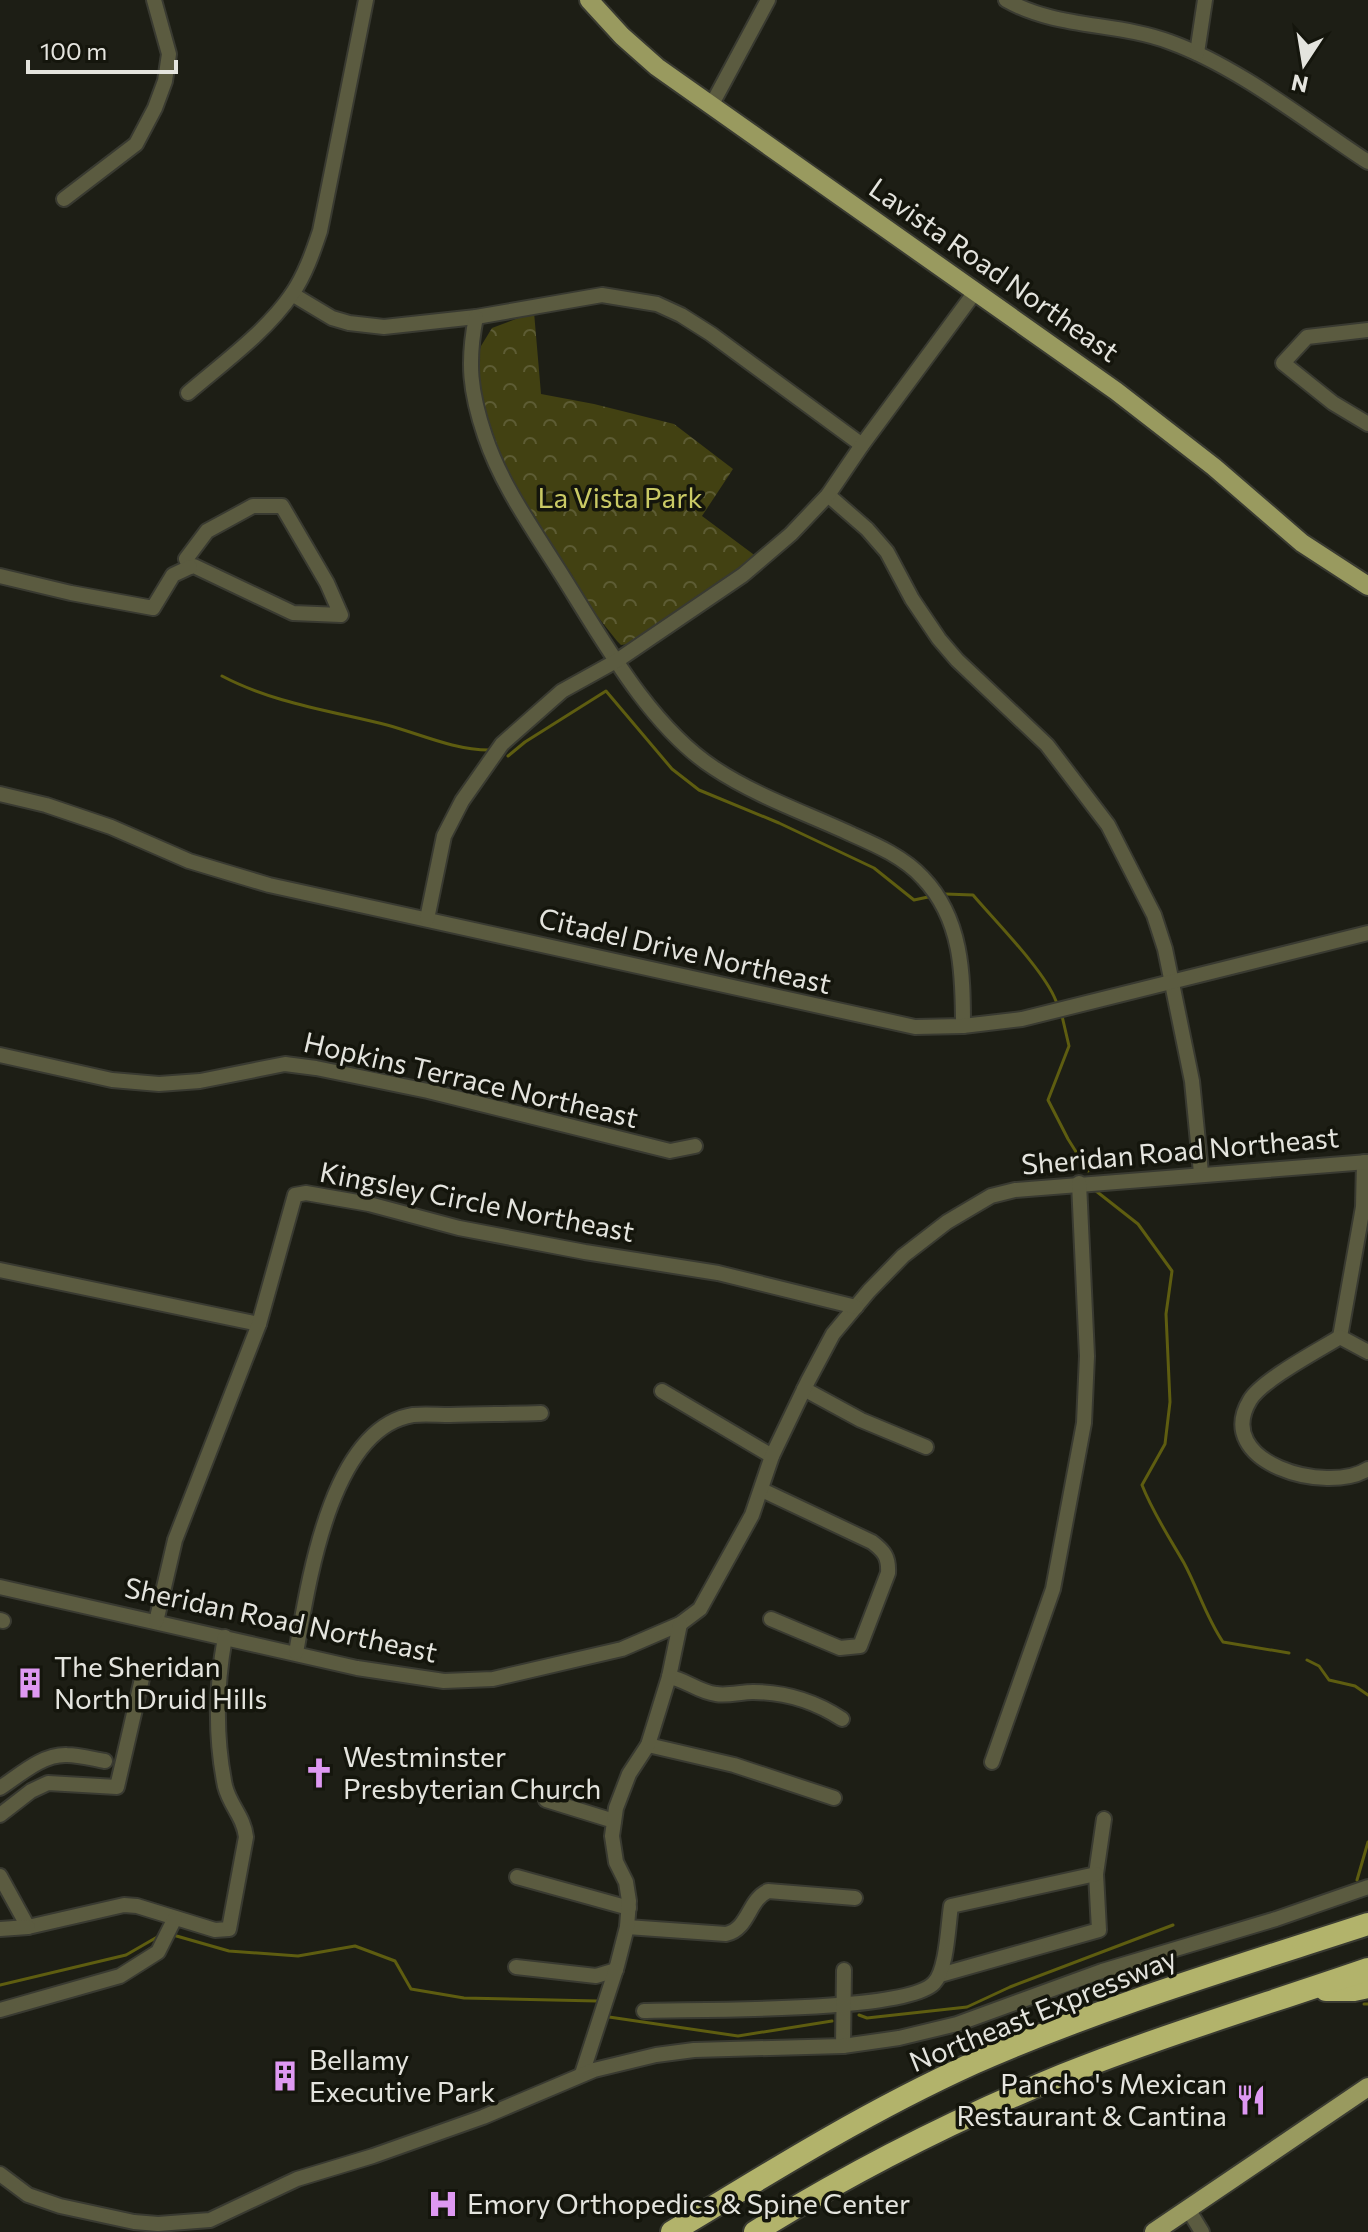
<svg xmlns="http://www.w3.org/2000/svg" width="1368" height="2232" viewBox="0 0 1368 2232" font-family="Commissioner,sans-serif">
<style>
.park{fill:url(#park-crowns)}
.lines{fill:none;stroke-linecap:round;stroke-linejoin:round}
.stream{stroke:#5e5d10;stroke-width:3}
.minor-casing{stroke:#393a31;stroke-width:18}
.major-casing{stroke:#393a31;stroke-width:22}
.highway-casing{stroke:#393a31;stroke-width:26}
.minor{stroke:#5b5b40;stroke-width:14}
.major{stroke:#999a5f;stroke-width:18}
.highway{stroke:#b2b36b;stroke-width:22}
.labels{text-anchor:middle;stroke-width:7;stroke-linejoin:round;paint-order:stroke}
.street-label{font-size:28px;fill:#e4e4de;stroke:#14150c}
.park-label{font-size:28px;fill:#caca65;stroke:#14150c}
.poi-label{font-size:28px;fill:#e4e4de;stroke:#14150c;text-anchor:start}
</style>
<defs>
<pattern id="park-crowns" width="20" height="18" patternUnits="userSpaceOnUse" patternTransform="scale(2)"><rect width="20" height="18" fill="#424112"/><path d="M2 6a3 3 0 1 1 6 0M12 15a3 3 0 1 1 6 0" fill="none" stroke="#5d5c34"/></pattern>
</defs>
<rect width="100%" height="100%" fill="#1d1e15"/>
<polygon class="park" points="534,312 541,394 594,404 674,424 733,469 702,516 757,557 628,644 621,645 617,641 586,602 572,575 511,485 480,396 476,362 481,346 492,328"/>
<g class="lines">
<g class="stream">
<path d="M222,676C273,703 332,711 387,725C420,734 454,750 489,750"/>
<polyline points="508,756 525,742 606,691 672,769 699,790 779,823 874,868 914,900 928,897"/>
<path d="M945,894L973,895C995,921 1044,970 1056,1001"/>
<polyline points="1062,1016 1069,1046 1048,1100 1068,1139 1088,1171"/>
<path d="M1096,1191L1138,1224L1172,1271L1166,1314L1170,1402L1165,1444L1142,1485C1153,1513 1169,1537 1184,1563C1198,1589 1206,1617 1223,1642L1289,1653"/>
<polyline points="1307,1660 1319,1666 1329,1680 1355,1686 1368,1695"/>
<polyline points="1357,1880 1368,1842"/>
<polyline points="173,1935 229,1951 298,1956 355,1946 395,1961 411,1989 464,1998 597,2001"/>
<polyline points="0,1985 126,1955 159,1936"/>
<polyline points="1364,2004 1368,2004"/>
<polyline points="859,2015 867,2018 967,2007 1010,1987 1173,1925"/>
<polyline points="609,2017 738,2036 832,2021"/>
</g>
<g class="minor-casing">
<g id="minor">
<path d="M1006,0C1057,29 1117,22 1170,42C1239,67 1307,122 1368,162"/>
<polyline points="1197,53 1205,0"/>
<polyline points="711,106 768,0"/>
<polyline points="64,199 136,144 155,108 165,81 169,54 154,0"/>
<polyline points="292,294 332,318 349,323 384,327 476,317 602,295 657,304 681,315 711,334 862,445"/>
<path d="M476,317C467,362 470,392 485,436C501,484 531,526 558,569C600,635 648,725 714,768C756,796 806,813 851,834C876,845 904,857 923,878C962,919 963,973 963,1026"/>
<polyline points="1368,330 1307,337 1283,363 1333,403 1368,424"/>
<path d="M188,393C223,363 266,332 292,294C305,275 313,252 320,231L366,0"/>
<polyline points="828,495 867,529 887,552 912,599 939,639 957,660 1047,745 1108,825 1154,915 1165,949 1192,1081 1201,1173"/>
<polygon points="253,506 282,506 327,583 341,615 293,613 194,566 190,567 186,559 207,531"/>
<polyline points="0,576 71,593 153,608 173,575 190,567"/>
<polyline points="0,794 46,805 111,827 189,861 269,885 915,1027 963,1026 1022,1019 1368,933"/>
<polyline points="427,919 444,836 462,801 502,744 562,691 618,660 743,575 791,534 828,495 862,445 975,292"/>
<polyline points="0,1055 112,1080 159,1084 200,1081 285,1064 316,1068 428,1091 670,1151 695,1146"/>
<polyline points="0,1270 259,1324"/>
<polyline points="1340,1337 1363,1207 1364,1162"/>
<path d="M1368,1352L1340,1337C1319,1350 1262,1380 1250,1400C1212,1463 1327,1495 1368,1469"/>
<polyline points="804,1389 861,1420 926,1447"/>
<polyline points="662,1391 772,1456"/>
<path d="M762,1490L872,1542C884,1551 889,1557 888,1573L860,1646L840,1648L771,1619"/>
<polyline points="0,1587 357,1668 444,1681 493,1679 622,1649 680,1624 700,1609 752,1515 772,1456 808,1381 833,1334 869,1291 903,1256 947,1222 991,1196 1015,1190 1368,1162"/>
<polyline points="0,1620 3,1621"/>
<polyline points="156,1622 175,1540 259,1324 295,1195 306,1193 369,1204 459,1228 585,1252 718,1273 856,1307"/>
<path d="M296,1653C308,1585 330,1428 413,1415C425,1414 438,1415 450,1415C480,1414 511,1414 541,1413"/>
<path d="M669,1677C685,1679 698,1692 716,1694C728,1696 741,1692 753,1692C785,1692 816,1702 842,1719"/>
<polyline points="648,1745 734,1765 834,1798"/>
<polyline points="992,1762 1053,1589 1084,1423 1087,1356 1079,1183"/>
<path d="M0,1788C20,1775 42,1754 67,1755C79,1755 93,1759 105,1761"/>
<polyline points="546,1800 614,1821"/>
<polyline points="0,1815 31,1791 48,1783 117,1787 144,1670"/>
<path d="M0,1876L28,1927L124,1905L137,1906L215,1930L229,1929L246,1837C244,1817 230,1806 225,1786C215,1737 216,1687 225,1637"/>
<polyline points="517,1877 629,1908"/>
<path d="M627,1927L726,1934C749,1929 748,1900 768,1891L855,1898"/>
<polyline points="0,1929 28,1927"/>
<polyline points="516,1967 596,1976 616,1970"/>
<polyline points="940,1975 1099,1930 1096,1874 1104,1819"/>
<polyline points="0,2010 120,1976 158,1952 175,1918"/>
<path d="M644,2011C693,2009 906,2013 934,1983C947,1970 948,1925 951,1906L1096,1874"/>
<polyline points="843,2046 844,1970"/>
<polyline points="582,2074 617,1966 627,1927 629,1901 626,1882 616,1862 612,1836 616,1808 629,1774 648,1745 669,1677 680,1624"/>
<polyline points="0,2174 28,2195 60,2206 134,2222 158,2224 210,2220 297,2179 373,2156 483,2117 594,2070 656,2055 694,2050 843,2046 899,2038 957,2024 1102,1971 1276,1919 1368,1887"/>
<polyline points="1188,2209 1202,2232"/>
</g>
</g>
<g class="major-casing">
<g id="major">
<polyline points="589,0 622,36 657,67 1116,391 1214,467 1302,543 1368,586"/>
<polyline points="1154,2232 1368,2087"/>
</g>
</g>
<g class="highway-casing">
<g id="highway">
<polyline points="1326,1990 1354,1990 1368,1987"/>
<path d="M672,2232C770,2172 868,2111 974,2063C1101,2007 1236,1967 1368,1924"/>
<path d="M755,2232C853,2171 956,2119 1063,2075C1163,2035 1267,2004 1368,1969"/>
</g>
</g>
<use href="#minor" class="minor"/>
<use href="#major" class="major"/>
<use href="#highway" class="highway"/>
</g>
<defs>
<g id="building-bare" transform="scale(2.4)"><path d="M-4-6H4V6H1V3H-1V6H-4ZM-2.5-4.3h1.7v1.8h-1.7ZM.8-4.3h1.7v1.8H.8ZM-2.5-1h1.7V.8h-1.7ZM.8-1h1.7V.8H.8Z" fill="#de98f2" stroke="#14150c" stroke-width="2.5" paint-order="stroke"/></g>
<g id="church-bare" transform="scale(2.4)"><path d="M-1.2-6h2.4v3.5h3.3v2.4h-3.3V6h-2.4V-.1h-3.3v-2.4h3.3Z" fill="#de98f2" stroke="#14150c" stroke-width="2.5" paint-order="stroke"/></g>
<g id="restaurant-bare" transform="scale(2.4)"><path d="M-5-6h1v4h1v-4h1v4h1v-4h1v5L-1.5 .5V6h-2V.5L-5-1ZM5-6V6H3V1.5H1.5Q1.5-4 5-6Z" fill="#de98f2" stroke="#14150c" stroke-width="2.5" paint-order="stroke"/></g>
<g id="hospital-bare" transform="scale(2.4)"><path d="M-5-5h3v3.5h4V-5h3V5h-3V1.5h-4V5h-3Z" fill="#de98f2" stroke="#14150c" stroke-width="2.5" paint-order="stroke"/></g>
</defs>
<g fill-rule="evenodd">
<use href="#building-bare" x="30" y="1683"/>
<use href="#church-bare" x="319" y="1773"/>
<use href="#building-bare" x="285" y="2076"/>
<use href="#restaurant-bare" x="1251" y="2100"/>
<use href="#hospital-bare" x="443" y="2204"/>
</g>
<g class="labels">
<g class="street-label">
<text transform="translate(994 270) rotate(35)" y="10">Lavista Road Northeast</text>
<text transform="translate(685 951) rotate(13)" y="10">Citadel Drive Northeast</text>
<text transform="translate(471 1080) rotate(13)" y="10">Hopkins Terrace Northeast</text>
<text transform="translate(1180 1151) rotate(-5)" y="10">Sheridan Road Northeast</text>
<text transform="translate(477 1202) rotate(11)" y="10">Kingsley Circle Northeast</text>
<text transform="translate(281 1620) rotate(12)" y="10">Sheridan Road Northeast</text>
<text transform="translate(1043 2010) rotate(-22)" y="10">Northeast Expressway</text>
</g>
<g class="park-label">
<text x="620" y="508">La Vista Park</text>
</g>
<g class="poi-label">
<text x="54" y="1677">The Sheridan<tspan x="54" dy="32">North Druid Hills</tspan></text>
<text x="343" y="1767">Westminster<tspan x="343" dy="32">Presbyterian Church</tspan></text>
<text x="309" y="2070">Bellamy<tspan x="309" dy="32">Executive Park</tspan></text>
<text x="1227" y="2094" text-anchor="end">Pancho's Mexican<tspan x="1227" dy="32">Restaurant &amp; Cantina</tspan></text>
<text x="467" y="2214">Emory Orthopedics &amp; Spine Center</text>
</g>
</g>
<g transform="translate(1304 64) rotate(192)" stroke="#14150c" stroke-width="6" paint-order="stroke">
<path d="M0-6L14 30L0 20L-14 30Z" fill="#e4e4de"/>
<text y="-12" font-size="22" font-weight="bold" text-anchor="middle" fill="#e4e4de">N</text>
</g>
<path d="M28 60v12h148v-12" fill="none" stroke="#e4e4de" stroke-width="4"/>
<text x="40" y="60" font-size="24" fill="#e4e4de" stroke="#14150c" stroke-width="6" paint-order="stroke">100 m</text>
</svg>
